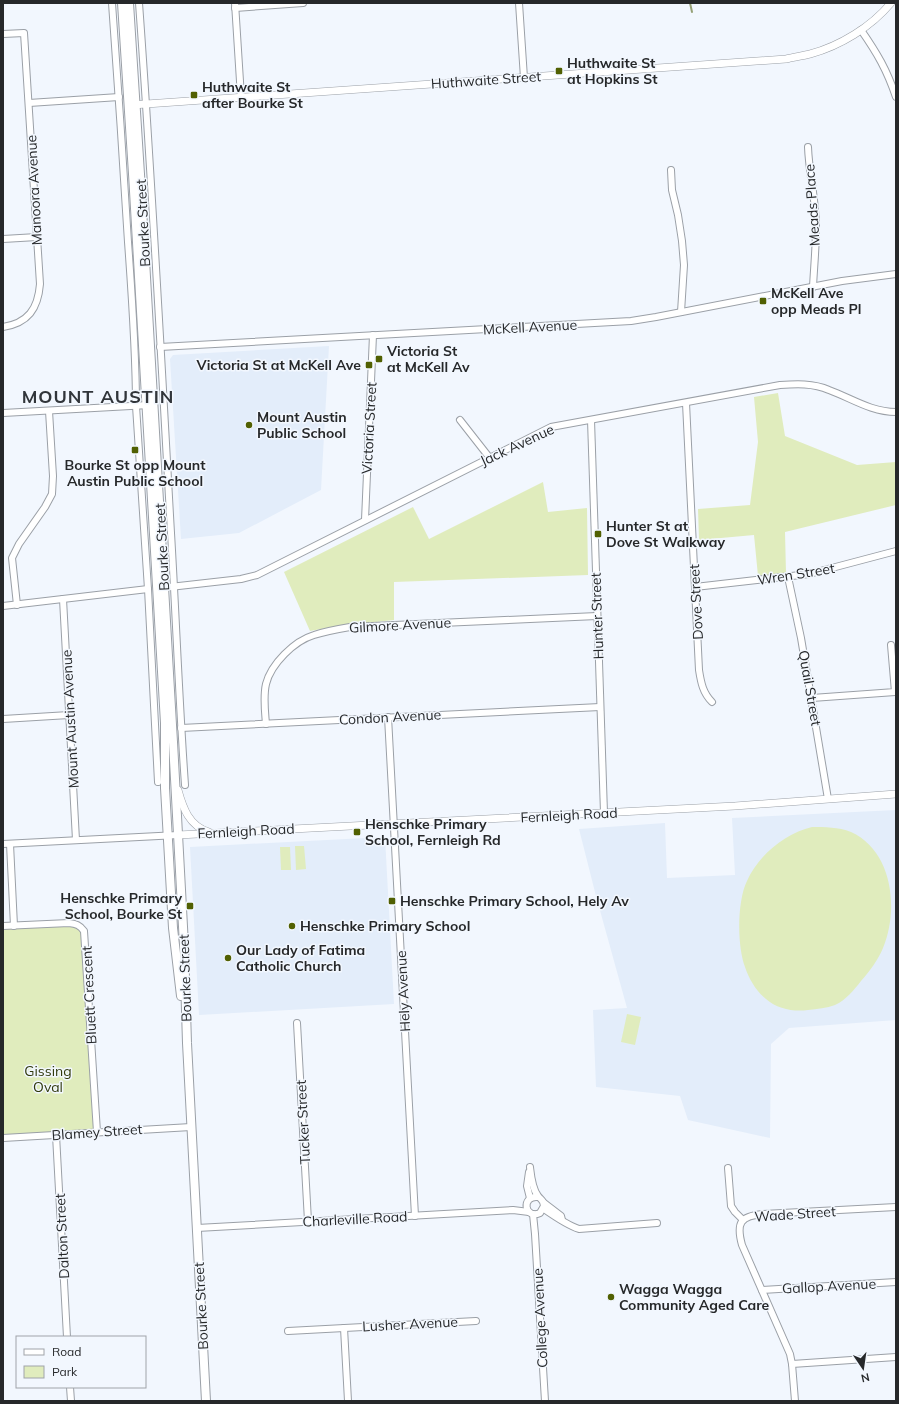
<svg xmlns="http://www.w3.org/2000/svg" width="899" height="1404" viewBox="0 0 899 1404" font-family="Mulish,sans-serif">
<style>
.built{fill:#e3edfa}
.green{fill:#e0ecbd}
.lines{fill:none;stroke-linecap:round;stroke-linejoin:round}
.stream{stroke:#95a076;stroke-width:2}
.minor-casing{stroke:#9ba0a7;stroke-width:8}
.tertiary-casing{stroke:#9ba0a7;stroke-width:8}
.secondary-casing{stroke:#9ba0a7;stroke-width:10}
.minor{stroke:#fff;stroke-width:6}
.tertiary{stroke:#fff;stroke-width:7}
.secondary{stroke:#fff;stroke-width:8}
.poi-dot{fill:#516002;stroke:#f2f7fe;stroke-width:1.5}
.labels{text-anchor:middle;stroke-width:3;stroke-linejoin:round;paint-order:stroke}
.poi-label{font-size:14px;font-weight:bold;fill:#26282a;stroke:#f2f7fe;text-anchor:start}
.street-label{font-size:14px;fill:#26282a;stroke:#f2f7fe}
.park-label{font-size:14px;fill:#313a0c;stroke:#f2f7fe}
.district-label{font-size:18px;font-weight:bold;letter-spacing:1px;fill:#31353a;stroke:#f2f7fe}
</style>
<rect width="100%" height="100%" fill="#f2f7fe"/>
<g class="built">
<polygon points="329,346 321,490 239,533 181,539 170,359 173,355"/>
<polygon points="896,810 896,1020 789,1028 771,1044 770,1138 688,1120 680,1096 596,1087 593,1010 627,1008 596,896 579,829 665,823 667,878 735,875 732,818"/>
<polygon points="385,837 394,1004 199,1015 190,847"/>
</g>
<g class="green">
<polygon points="778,393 785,436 857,465 896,462 896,505 785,532 786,573 758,576 754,535 699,540 698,509 750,505 758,442 754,397"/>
<polygon points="543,482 548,512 587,508 588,575 394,582 394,620 338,626 310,631 284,572 413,507 429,539"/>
<path d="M812,827C825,827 838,827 851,832C893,851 899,910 883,948C878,960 870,971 861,981C854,990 846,1000 835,1005C827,1008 817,1009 808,1010C794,1012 777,1009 766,999C756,991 749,979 745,967C737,946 737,901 747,881C758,856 785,833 812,827Z"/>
<polygon points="295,846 304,846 306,869 296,870"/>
<polygon points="280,847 290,847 291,870 281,870"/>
<polygon points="69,923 84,931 97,1132 3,1138 3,926"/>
<polygon points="627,1014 641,1017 635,1045 621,1042"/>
</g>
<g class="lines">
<polyline class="stream" points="690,3 692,12"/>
<g class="minor-casing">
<g id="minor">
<path d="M112,3C118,83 123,162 128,242C132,297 136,351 136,406L148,589L158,782"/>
<path d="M139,3C152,180 161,356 171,533C176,617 179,701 185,785"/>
<polyline points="235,3 241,97"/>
<polyline points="519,3 524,78"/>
<polyline points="235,8 303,3"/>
<path d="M861,30C877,53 887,70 896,97"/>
<path d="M3,34L24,33L40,284C38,309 28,323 3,327"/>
<polyline points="29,103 119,97"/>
<path d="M808,147C809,174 816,200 816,228C816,247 814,267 813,287"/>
<polyline points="671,170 672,190 678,215 682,241 684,265 681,312"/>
<polyline points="3,239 37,237"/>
<polyline points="160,347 631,321 656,317 842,281 896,274"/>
<path d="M686,403L699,670C701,683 703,693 712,702"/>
<polyline points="3,413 149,405"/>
<polyline points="460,420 489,457"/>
<polyline points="591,420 604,813"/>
<polyline points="365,520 373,335"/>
<polyline points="788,577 801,638 828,799"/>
<polyline points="695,587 809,574 896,551"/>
<path d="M161,588L241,579L257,575L551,427L780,385C796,384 813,383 829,390C851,398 871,412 896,412"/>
<polyline points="63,599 76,840"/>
<polyline points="17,605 12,558 19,544 45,507 52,494 53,476 49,411"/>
<polyline points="3,606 148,589"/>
<polyline points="812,698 895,692 891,645"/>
<polyline points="388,717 415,1216"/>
<polyline points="3,719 69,715"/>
<path d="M266,724C265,711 263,697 266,684C271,664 294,641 314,635C326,631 338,629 350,627L597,616"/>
<polyline points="181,728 600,707"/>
<polyline points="3,844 178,835"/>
<polyline points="10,844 14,926"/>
<path d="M3,926L69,923C76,924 80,925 84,931L97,1132"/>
<polyline points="297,1023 308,1221"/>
<polyline points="56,1135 67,1337"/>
<polyline points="3,1138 191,1127"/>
<path d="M530,1167C531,1176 532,1188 538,1196C541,1200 544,1200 544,1206L540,1213C524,1220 521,1195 538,1197"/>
<polyline points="728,1168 731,1206 735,1212 743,1220"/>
<polyline points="529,1172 527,1186 530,1198"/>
<polyline points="544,1203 561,1216 562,1220"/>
<path d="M544,1209C554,1216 567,1225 579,1229L657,1223"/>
<polyline points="533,1214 535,1234 545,1401"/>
<polyline points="197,1228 513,1210 529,1212"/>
<polyline points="762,1290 896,1282"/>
<polyline points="344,1328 348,1401"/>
<polyline points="288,1331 476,1321"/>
<polyline points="792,1364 896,1357"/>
<polyline points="70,1387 71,1401"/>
<path d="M795,1401L792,1364L790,1354L742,1245C736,1223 740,1216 763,1214L896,1207"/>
</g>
</g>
<g class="tertiary-casing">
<g id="tertiary">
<path d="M132,105L786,59C794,57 802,56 810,54C840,46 871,27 891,3"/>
<path d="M178,790C183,808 189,826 209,832"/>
<polyline points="178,835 735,806 896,794"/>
</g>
</g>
<g class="secondary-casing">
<g id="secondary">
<polyline points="122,3 133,174 165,723 165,788 173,928 181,996"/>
<polyline points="129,3 140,174 173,742 184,945 187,1043 206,1401"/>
</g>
</g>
<use href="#minor" class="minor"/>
<use href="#tertiary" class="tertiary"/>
<use href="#secondary" class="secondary"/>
</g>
<g class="poi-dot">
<rect x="555" y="67" width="8" height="8" rx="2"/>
<rect x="190" y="91" width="8" height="8" rx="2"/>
<rect x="759" y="297" width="8" height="8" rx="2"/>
<rect x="375" y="355" width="8" height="8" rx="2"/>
<rect x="365" y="361" width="8" height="8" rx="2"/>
<circle cx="249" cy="425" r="4"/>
<rect x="131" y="446" width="8" height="8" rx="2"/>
<rect x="594" y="530" width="8" height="8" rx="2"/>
<rect x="353" y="828" width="8" height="8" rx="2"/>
<rect x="388" y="897" width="8" height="8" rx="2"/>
<rect x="186" y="902" width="8" height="8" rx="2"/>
<circle cx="292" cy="926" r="4"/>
<circle cx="228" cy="958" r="4"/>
<circle cx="611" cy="1297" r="4"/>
</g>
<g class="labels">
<g class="poi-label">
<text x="567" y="68">Huthwaite St<tspan x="567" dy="16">at Hopkins St</tspan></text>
<text x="202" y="92">Huthwaite St<tspan x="202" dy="16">after Bourke St</tspan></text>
<text x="771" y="298">McKell Ave<tspan x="771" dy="16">opp Meads Pl</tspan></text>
<text x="387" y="356">Victoria St<tspan x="387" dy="16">at McKell Av</tspan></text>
<text x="361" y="370" text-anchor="end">Victoria St at McKell Ave</text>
<text x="257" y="422">Mount Austin<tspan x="257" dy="16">Public School</tspan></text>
<text x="135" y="470" text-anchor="middle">Bourke St opp Mount<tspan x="135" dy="16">Austin Public School</tspan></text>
<text x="606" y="531">Hunter St at<tspan x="606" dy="16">Dove St Walkway</tspan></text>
<text x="365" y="829">Henschke Primary<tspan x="365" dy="16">School, Fernleigh Rd</tspan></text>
<text x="182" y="903" text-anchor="end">Henschke Primary<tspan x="182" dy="16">School, Bourke St</tspan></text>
<text x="400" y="906">Henschke Primary School, Hely Av</text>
<text x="300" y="931">Henschke Primary School</text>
<text x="236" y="955">Our Lady of Fatima<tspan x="236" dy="16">Catholic Church</tspan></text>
<text x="619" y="1294">Wagga Wagga<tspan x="619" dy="16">Community Aged Care</tspan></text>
</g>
<g class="street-label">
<text transform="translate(486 80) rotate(-4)" y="5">Huthwaite Street</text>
<text transform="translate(34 190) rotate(-93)" y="5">Manoora Avenue</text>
<text transform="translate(812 205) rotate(-94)" y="5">Meads Place</text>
<text transform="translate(143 223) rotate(-93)" y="5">Bourke Street</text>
<text transform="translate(530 327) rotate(-3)" y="5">McKell Avenue</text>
<text transform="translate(369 428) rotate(-87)" y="5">Victoria Street</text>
<text transform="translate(517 445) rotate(-25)" y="5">Jack Avenue</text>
<text transform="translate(162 547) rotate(-93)" y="5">Bourke Street</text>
<text transform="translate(796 574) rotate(-9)" y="5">Wren Street</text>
<text transform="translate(696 602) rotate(-93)" y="5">Dove Street</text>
<text transform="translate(597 616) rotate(-92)" y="5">Hunter Street</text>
<text transform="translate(400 625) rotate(-3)" y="5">Gilmore Avenue</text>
<text transform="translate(810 688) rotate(80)" y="5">Quail Street</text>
<text transform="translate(390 717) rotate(-3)" y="5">Condon Avenue</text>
<text transform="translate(70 719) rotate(-93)" y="5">Mount Austin Avenue</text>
<text transform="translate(569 815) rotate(-3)" y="5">Fernleigh Road</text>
<text transform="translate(246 831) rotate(-3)" y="5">Fernleigh Road</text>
<text transform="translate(185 978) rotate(-92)" y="5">Bourke Street</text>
<text transform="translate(403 991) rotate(-93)" y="5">Hely Avenue</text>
<text transform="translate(89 995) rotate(-93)" y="5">Bluett Crescent</text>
<text transform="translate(303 1122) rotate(-93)" y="5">Tucker Street</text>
<text transform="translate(97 1132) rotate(-4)" y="5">Blamey Street</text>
<text transform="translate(795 1214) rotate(-4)" y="5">Wade Street</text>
<text transform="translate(355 1219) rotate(-3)" y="5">Charleville Road</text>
<text transform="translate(62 1236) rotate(-93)" y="5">Dalton Street</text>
<text transform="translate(829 1286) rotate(-3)" y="5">Gallop Avenue</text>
<text transform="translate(201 1306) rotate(-93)" y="5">Bourke Street</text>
<text transform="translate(540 1318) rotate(-93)" y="5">College Avenue</text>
<text transform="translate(410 1324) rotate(-3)" y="5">Lusher Avenue</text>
</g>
<g class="park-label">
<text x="48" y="1076">Gissing<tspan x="48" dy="16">Oval</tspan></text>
</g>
<g class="district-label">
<text x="98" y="403">MOUNT AUSTIN</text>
</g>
</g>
<rect width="899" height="1404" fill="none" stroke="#26282a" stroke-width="8"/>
<rect x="16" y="1336" width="130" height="52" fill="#f2f7fe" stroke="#a0a4a9"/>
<rect x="24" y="1349" width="20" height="6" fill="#ffffff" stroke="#a0a4a9"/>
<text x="52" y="1356" font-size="12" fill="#26282a">Road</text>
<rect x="24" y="1366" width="20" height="12" fill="#e0ecbd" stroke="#a0a4a9"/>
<text x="52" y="1376" font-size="12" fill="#26282a">Park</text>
<g transform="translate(863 1368) rotate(167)" stroke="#f2f7fe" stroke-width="3" paint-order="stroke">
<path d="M0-3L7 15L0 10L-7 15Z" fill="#26282a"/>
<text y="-6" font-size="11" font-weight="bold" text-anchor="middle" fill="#26282a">N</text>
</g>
</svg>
